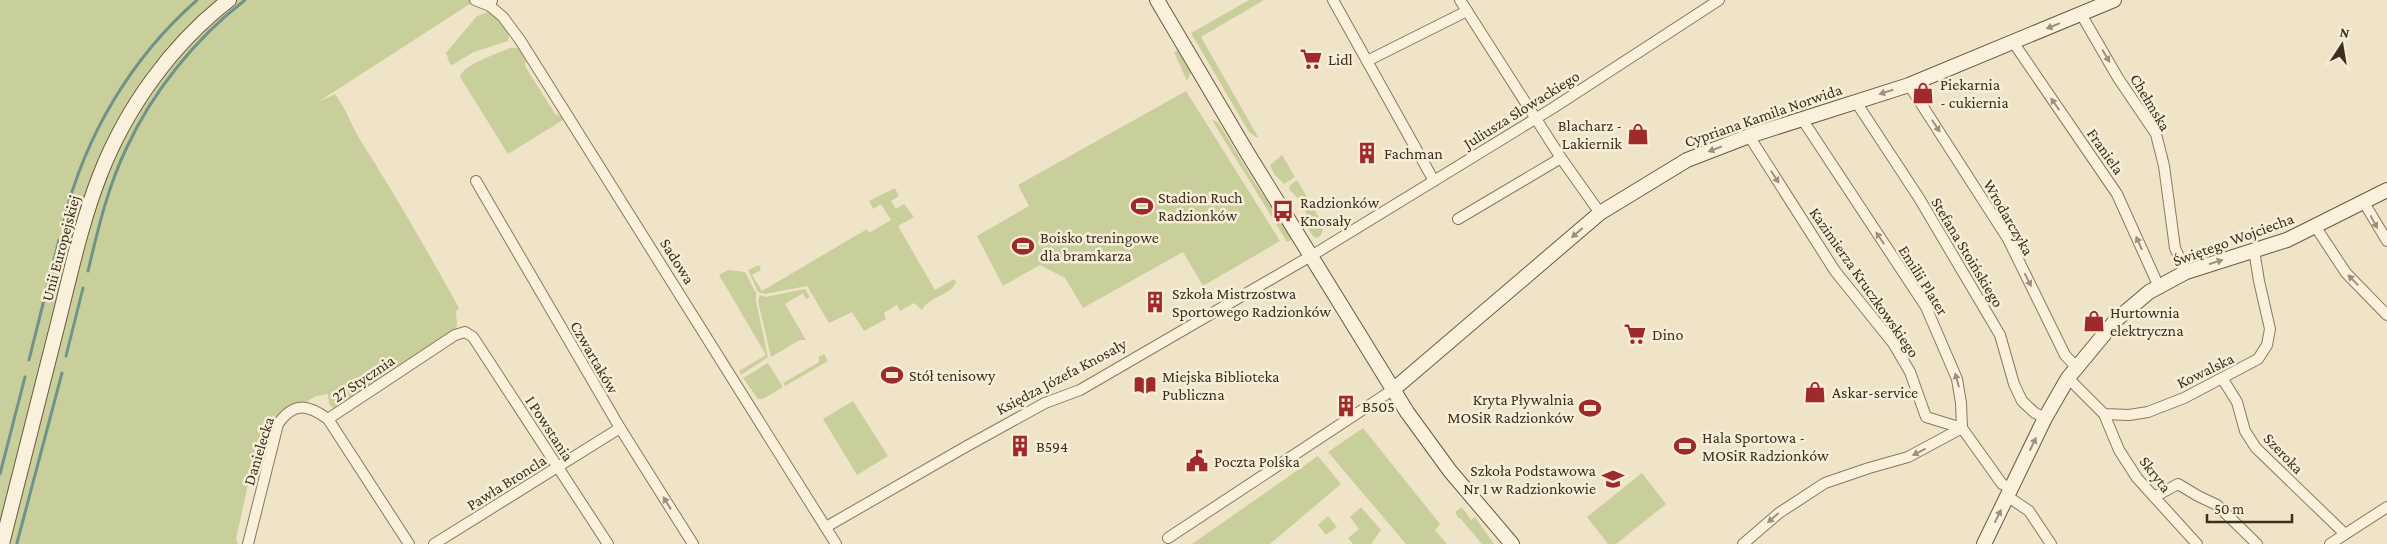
<svg xmlns="http://www.w3.org/2000/svg" width="2387" height="544" viewBox="0 0 2387 544" font-family="'Crimson Pro',serif">
<style>
.green{fill:#c9cf9b}
.lines{fill:none;stroke-linecap:round;stroke-linejoin:round}
.stream{stroke:#6f938a;stroke-width:3}
.street-casing{stroke:#8d765c;stroke-width:12}
.secondary-casing{stroke:#6f573f;stroke-width:16}
.street{stroke:#faf1dc;stroke-width:10}
.secondary{stroke:#faf1dc;stroke-width:14}
.oneway{fill:#9c907e}
.labels{text-anchor:middle;stroke-width:5;stroke-linejoin:round;paint-order:stroke}
.poi-label{font-size:16px;fill:#3d2e20;stroke:#f7eed8;text-anchor:start}
.street-label{font-size:16px;fill:#3d2e20;stroke:#f7eed8}
</style>
<rect width="100%" height="100%" fill="#f0e4c8"/>
<g class="green">
<path d="M0,0H476L318,102L335,94C345,107 351,124 359,138C392,190 423,243 453,297L459,309L456,311L457,324L456,330L334,409L329,404L328,394L316,396L270,424L249,480L236,539L238,544H6L0,538Z"/>
<polygon points="1249,0 1264,0 1201,37 1258,137 1256,137 1249,132 1191,33"/>
<polygon points="488,12 494,16 509,33 508,41 474,52 452,65 450,64 446,53 450,48 477,16"/>
<path d="M510,48H518L526,60L525,66L555,114L561,116L563,120L508,154L460,77C462,65 499,53 510,48Z"/>
<polygon points="1178,50 1191,73 1187,81 1174,52"/>
<polygon points="1186,91 1280,241 1203,286 1183,252 1083,308 1065,278 1040,265 1003,286 977,236 1029,206 1018,185"/>
<polygon points="1212,120 1218,122 1255,183 1293,239 1287,242"/>
<polygon points="1282,155 1295,177 1284,184 1274,174 1270,165"/>
<path d="M1297,180L1324,226L1321,235L1317,238C1306,234 1308,218 1305,209C1301,201 1295,195 1289,189L1290,185Z"/>
<path d="M895,188L899,196L891,201L896,209L904,204L914,217L898,226L935,290L954,279L956,282C951,296 929,296 922,310L914,303L900,311L897,305L884,313L886,319L864,331L852,312L829,323L807,286L765,294L758,292L748,270L759,265L761,270L752,275L762,291L867,229L869,233L891,220L881,204L873,209L869,201Z"/>
<polygon points="728,270 745,272 756,293 756,301 768,357 741,375 739,371 766,355 719,275"/>
<polygon points="805,289 810,297 806,299 803,293 785,304 806,340 800,340 771,357 758,301 760,295 765,297"/>
<polygon points="824,354 828,361 785,386 783,383 819,362 819,357"/>
<polygon points="768,363 783,387 763,399 758,399 743,378"/>
<polygon points="853,401 888,456 857,475 823,419"/>
<polygon points="1363,428 1440,524 1435,530 1447,544 1406,544 1328,452"/>
<polygon points="1318,456 1341,484 1270,544 1192,544"/>
<polygon points="1642,473 1666,504 1616,544 1608,544 1587,517"/>
<polygon points="1361,507 1381,530 1371,544 1353,544 1348,538 1359,529 1350,517"/>
<polygon points="1462,507 1471,520 1475,517 1494,544 1482,544 1460,518 1459,519 1455,512"/>
<polygon points="1328,516 1337,527 1326,535 1318,525"/>
</g>
<g class="lines">
<g class="stream">
<path d="M64,220C85,136 131,58 197,0"/>
<path d="M88,271C98,229 108,186 127,147C153,91 196,38 245,0"/>
<polyline points="66,356 83,288"/>
<polyline points="29,360 59,240"/>
<polyline points="0,474 25,377"/>
<polyline points="17,543 62,373"/>
</g>
<g class="street-casing">
<g id="street">
<polyline points="475,0 490,6"/>
<polyline points="492,0 490,6 503,17 520,40 836,544"/>
<polyline points="1333,0 1434,181"/>
<polyline points="1460,0 1467,11"/>
<polyline points="2081,14 2118,78 2156,134 2164,166 2175,248 2186,272"/>
<polyline points="2013,42 2117,194 2159,287"/>
<polyline points="1367,61 1467,11 1561,158 1600,213"/>
<polyline points="1909,85 2008,239 2065,355 2076,367"/>
<polyline points="1856,102 1919,198 2000,335 2014,384 2022,401 2035,413 2045,418"/>
<polyline points="1802,119 1926,307 1957,379 1961,403 1962,428 2002,484 2011,488"/>
<polyline points="1749,136 1835,271 1893,343 1910,372 1926,417 1962,428"/>
<polyline points="476,181 620,428 693,544"/>
<polyline points="2363,201 2387,241"/>
<polyline points="1458,219 1561,158"/>
<polyline points="2315,226 2346,273 2387,315"/>
<polyline points="2068,378 2104,414 2129,415 2148,412 2184,398 2258,359 2267,345 2270,329 2259,281 2254,250"/>
<polyline points="2222,378 2237,402 2245,431 2256,448 2345,534"/>
<polyline points="2104,414 2119,450 2137,478 2197,544"/>
<polyline points="328,419 455,335 465,332 473,337 608,544"/>
<polyline points="2007,496 2029,511 2051,544"/>
<polyline points="2154,497 2178,484 2198,496 2217,505 2257,544"/>
<polyline points="826,527 967,446 1045,403 1080,390 1316,253 1553,108 1719,0"/>
<polyline points="1168,538 1394,389"/>
<path d="M248,544L278,424C294,401 308,405 328,419L409,544"/>
<polyline points="434,544 620,428"/>
<polyline points="1743,544 1779,513 1825,483 1869,468 1908,457 1962,428"/>
<polyline points="2330,544 2387,507"/>
</g>
</g>
<g class="secondary-casing">
<g id="secondary">
<polyline points="1157,0 1248,154 1407,412 1450,471 1512,544"/>
<polyline points="1394,389 1600,213 1687,160 1749,136 1909,85 2114,0"/>
<path d="M2,544C20,474 37,405 55,335C69,281 80,226 100,175C126,108 172,44 229,0"/>
<polyline points="1984,544 2045,418 2068,378 2116,320 2149,292 2186,272 2287,240 2387,190"/>
</g>
</g>
<use href="#street" class="street"/>
<use href="#secondary" class="secondary"/>
</g>
<defs><path id="oneway-solid" d="M-6-.8H1V-3.2L6.5 0L1 3.2V.8H-6Z" transform="scale(1.25)"/></defs>
<g class="oneway">
<use href="#oneway-solid" transform="translate(2053 26) rotate(158)"/>
<use href="#oneway-solid" transform="translate(2106 56) rotate(60)"/>
<use href="#oneway-solid" transform="translate(1886 92) rotate(163)"/>
<use href="#oneway-solid" transform="translate(2055 104) rotate(-125)"/>
<use href="#oneway-solid" transform="translate(1936 126) rotate(57)"/>
<use href="#oneway-solid" transform="translate(1715 149) rotate(159)"/>
<use href="#oneway-solid" transform="translate(1775 177) rotate(57)"/>
<use href="#oneway-solid" transform="translate(2374 222) rotate(62)"/>
<use href="#oneway-solid" transform="translate(1577 233) rotate(139)"/>
<use href="#oneway-solid" transform="translate(1880 238) rotate(-124)"/>
<use href="#oneway-solid" transform="translate(2139 243) rotate(-114)"/>
<use href="#oneway-solid" transform="translate(2216 262) rotate(-18)"/>
<use href="#oneway-solid" transform="translate(2028 280) rotate(63)"/>
<use href="#oneway-solid" transform="translate(2353 280) rotate(-134)"/>
<use href="#oneway-solid" transform="translate(1957 380) rotate(-105)"/>
<use href="#oneway-solid" transform="translate(2033 444) rotate(-64)"/>
<use href="#oneway-solid" transform="translate(1919 452) rotate(153)"/>
<use href="#oneway-solid" transform="translate(667 503) rotate(-122)"/>
<use href="#oneway-solid" transform="translate(1998 516) rotate(-64)"/>
<use href="#oneway-solid" transform="translate(1773 518) rotate(139)"/>
</g>
<defs>
<g id="supermarket-bare" transform="scale(1.725)"><path d="M-6-5.5h2.5l.6 2H6L4.5 2H-2.5L-4.4-4H-6ZM-1.5 3.2a1.3 1.3 0 1 0 .1 0ZM3 3.2a1.3 1.3 0 1 0 .1 0Z" fill="#9e2a2b" stroke="#f7eed8" stroke-width="2.5" paint-order="stroke"/></g>
<g id="shop-bare" transform="scale(1.725)"><path d="M-5-2.5h2.3a2.7 3.5 0 0 1 5.4 0H5L5.5 6h-11ZM-1.5-2.5h3a1.5 2.3 0 0 0-3 0Z" fill="#9e2a2b" stroke="#f7eed8" stroke-width="2.5" paint-order="stroke"/></g>
<g id="building-bare" transform="scale(1.725)"><path d="M-4-6H4V6H1V3H-1V6H-4ZM-2.5-4.3h1.7v1.8h-1.7ZM.8-4.3h1.7v1.8H.8ZM-2.5-1h1.7V.8h-1.7ZM.8-1h1.7V.8H.8Z" fill="#9e2a2b" stroke="#f7eed8" stroke-width="2.5" paint-order="stroke"/></g>
<g id="stadium-bare" transform="scale(1.725)"><path d="M0-5a6.5 5 0 1 0 0 10a6.5 5 0 1 0 0-10ZM-3.5-1.8h7v3.6h-7Z" fill="#9e2a2b" stroke="#f7eed8" stroke-width="2.5" paint-order="stroke"/></g>
<g id="bus-bare" transform="scale(1.725)"><path d="M-5-6H5V4H4V6H2V4H-2V6H-4V4H-5ZM-3.5-4V0h7V-4ZM-3.5 1.2v1.5H-2V1.2ZM2 1.2v1.5H3.5V1.2Z" fill="#9e2a2b" stroke="#f7eed8" stroke-width="2.5" paint-order="stroke"/></g>
<g id="library-bare" transform="scale(1.725)"><path d="M-6-4Q-3-5.5-.7-3.5V5Q-3 3-6 4ZM6-4Q3-5.5 .7-3.5V5Q3 3 6 4Z" fill="#9e2a2b" stroke="#f7eed8" stroke-width="2.5" paint-order="stroke"/></g>
<g id="civic-bare" transform="scale(1.725)"><path d="M-.6-6.5H3V-4.5H.6V-3L4-1V1h2V6H-6V1h2V-1L-.6-3ZM-1.2 2.5V6h2.4V2.5Z" fill="#9e2a2b" stroke="#f7eed8" stroke-width="2.5" paint-order="stroke"/></g>
<g id="school-bare" transform="scale(1.725)"><path d="M0-5L7-2L0 1L-7-2ZM-4 1L0 2.5L4 1V4Q0 6-4 4Z" fill="#9e2a2b" stroke="#f7eed8" stroke-width="2.5" paint-order="stroke"/></g>
</defs>
<g fill-rule="evenodd">
<use href="#supermarket-bare" x="1311" y="59"/>
<use href="#shop-bare" x="1923" y="93"/>
<use href="#shop-bare" x="1638" y="134"/>
<use href="#building-bare" x="1367" y="153"/>
<use href="#stadium-bare" x="1142" y="206"/>
<use href="#bus-bare" x="1283" y="211"/>
<use href="#stadium-bare" x="1023" y="246"/>
<use href="#building-bare" x="1155" y="302"/>
<use href="#shop-bare" x="2094" y="321"/>
<use href="#supermarket-bare" x="1635" y="334"/>
<use href="#stadium-bare" x="892" y="375"/>
<use href="#library-bare" x="1145" y="385"/>
<use href="#shop-bare" x="1815" y="392"/>
<use href="#building-bare" x="1346" y="406"/>
<use href="#stadium-bare" x="1590" y="408"/>
<use href="#building-bare" x="1020" y="446"/>
<use href="#stadium-bare" x="1685" y="446"/>
<use href="#civic-bare" x="1197" y="461"/>
<use href="#school-bare" x="1613" y="479"/>
</g>
<g class="labels">
<g class="poi-label">
<text x="1328" y="65">Lidl</text>
<text x="1940" y="90">Piekarnia<tspan x="1940" dy="18">- cukiernia</tspan></text>
<text x="1622" y="131" text-anchor="end">Blacharz -<tspan x="1622" dy="18">Lakiernik</tspan></text>
<text x="1384" y="159">Fachman</text>
<text x="1158" y="203">Stadion Ruch<tspan x="1158" dy="18">Radzionków</tspan></text>
<text x="1300" y="208">Radzionków<tspan x="1300" dy="18">Knosały</tspan></text>
<text x="1040" y="243">Boisko treningowe<tspan x="1040" dy="18">dla bramkarza</tspan></text>
<text x="1172" y="299">Szkoła Mistrzostwa<tspan x="1172" dy="18">Sportowego Radzionków</tspan></text>
<text x="2110" y="318">Hurtownia<tspan x="2110" dy="18">elektryczna</tspan></text>
<text x="1652" y="340">Dino</text>
<text x="909" y="381">Stół tenisowy</text>
<text x="1162" y="382">Miejska Biblioteka<tspan x="1162" dy="18">Publiczna</tspan></text>
<text x="1832" y="398">Askar-service</text>
<text x="1574" y="405" text-anchor="end">Kryta Pływalnia<tspan x="1574" dy="18">MOSiR Radzionków</tspan></text>
<text x="1362" y="412">B505</text>
<text x="1702" y="443">Hala Sportowa -<tspan x="1702" dy="18">MOSiR Radzionków</tspan></text>
<text x="1036" y="452">B594</text>
<text x="1214" y="467">Poczta Polska</text>
<text x="1596" y="476" text-anchor="end">Szkoła Podstawowa<tspan x="1596" dy="18">Nr 1 w Radzionkowie</tspan></text>
</g>
<g class="street-label">
<text transform="translate(2151 102) rotate(59)" y="6">Chełmska</text>
<text transform="translate(1521 109) rotate(-32)" y="6">Juliusza Słowackiego</text>
<text transform="translate(1763 115) rotate(-19)" y="6">Cypriana Kamila Norwida</text>
<text transform="translate(2106 151) rotate(55)" y="6">Franiela</text>
<text transform="translate(2009 217) rotate(60)" y="6">Wrodarczyka</text>
<text transform="translate(2233 239) rotate(-20)" y="6">Świętego Wojciecha</text>
<text transform="translate(60 248) rotate(-75)" y="6">Unii Europejskiej</text>
<text transform="translate(1968 252) rotate(59)" y="6">Stefana Stoińskiego</text>
<text transform="translate(678 261) rotate(58)" y="6">Sadowa</text>
<text transform="translate(1924 280) rotate(58)" y="6">Emilii Plater</text>
<text transform="translate(1865 282) rotate(55)" y="6">Kazimierza Kruczkowskiego</text>
<text transform="translate(595 357) rotate(60)" y="6">Czwartaków</text>
<text transform="translate(2205 370) rotate(-26)" y="6">Kowalska</text>
<text transform="translate(1061 376) rotate(-28)" y="6">Księdza Józefa Knosały</text>
<text transform="translate(363 378) rotate(-34)" y="6">27 Stycznia</text>
<text transform="translate(550 428) rotate(57)" y="6">I Powstania</text>
<text transform="translate(258 451) rotate(-73)" y="6">Danielecka</text>
<text transform="translate(2284 453) rotate(46)" y="6">Szeroka</text>
<text transform="translate(2156 474) rotate(52)" y="6">Skryta</text>
<text transform="translate(506 482) rotate(-32)" y="6">Pawła Broncla</text>
</g>
</g>
<g transform="translate(2342 45) rotate(12)" stroke="#f7eed8" stroke-width="4" paint-order="stroke">
<path d="M0-4L9 19L0 12L-9 19Z" fill="#3d2e20"/>
<text y="-8" font-size="14" font-weight="bold" text-anchor="middle" fill="#3d2e20">N</text>
</g>
<path d="M2207 514v8h85v-8" fill="none" stroke="#3d2e20" stroke-width="2.5"/>
<text x="2214" y="514" font-size="15" fill="#3d2e20" stroke="#f7eed8" stroke-width="4" paint-order="stroke">50 m</text>
</svg>
